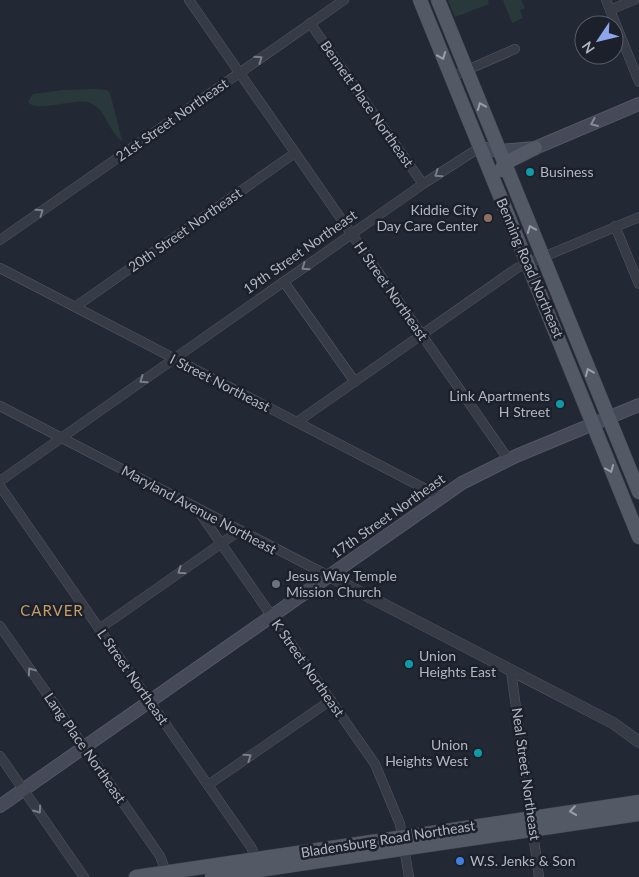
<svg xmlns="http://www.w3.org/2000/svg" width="639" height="877" viewBox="0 0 639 877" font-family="Lato,sans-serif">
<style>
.green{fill:#29383a}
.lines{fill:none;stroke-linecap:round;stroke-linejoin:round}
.minor-casing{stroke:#545864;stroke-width:10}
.tertiary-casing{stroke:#545864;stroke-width:12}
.secondary-casing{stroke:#545864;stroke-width:14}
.primary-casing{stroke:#40444f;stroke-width:15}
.minor{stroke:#363b46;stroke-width:9}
.tertiary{stroke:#363b46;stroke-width:11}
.secondary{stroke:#454958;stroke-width:12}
.primary{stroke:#545966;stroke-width:14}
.oneway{stroke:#9a9eab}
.oneway2{stroke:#7a7e8a}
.oneway3{stroke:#868a98}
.culture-dot{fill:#0f9aa8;stroke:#1c202a;stroke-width:2}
.education-dot{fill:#8d6e63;stroke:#1c202a;stroke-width:2}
.worship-dot{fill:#6b7280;stroke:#1c202a;stroke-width:2}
.shop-dot{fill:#3f7fe0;stroke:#1c202a;stroke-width:2}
.labels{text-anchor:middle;stroke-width:5;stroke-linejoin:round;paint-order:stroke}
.street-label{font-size:14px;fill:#b1b5c2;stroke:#1c202a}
.poi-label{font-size:14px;fill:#b1b5c2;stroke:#1c202a;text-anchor:start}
.neighbourhood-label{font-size:15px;letter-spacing:1px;fill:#c59e69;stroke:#1c202a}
</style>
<rect width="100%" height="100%" fill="#232835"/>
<g class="green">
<polygon points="448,0 488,0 489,4 455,17"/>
<polygon points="503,0 521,0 525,8 520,10 523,18 512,23"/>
<path d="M95,89L107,90L110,93L122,141C107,131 107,107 87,102C72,99 36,113 28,102L33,94L63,90Z"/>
</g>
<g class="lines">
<g class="minor-casing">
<g id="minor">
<polyline points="189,0 508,459"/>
<polyline points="606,0 639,82"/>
<polyline points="610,10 634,0"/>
<polyline points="310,23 423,184"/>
<polyline points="451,77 515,49"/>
<polyline points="615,226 639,284"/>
<polyline points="0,240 344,0"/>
<polyline points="0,268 441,497"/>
<polyline points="284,282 355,382"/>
<polyline points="75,307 295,153"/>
<polyline points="0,406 329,576"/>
<polyline points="297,422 517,268 639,217"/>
<polyline points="0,481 423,184 479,148"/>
<polyline points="0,486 251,847 258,863"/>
<polyline points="197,509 375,764 400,824 409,877"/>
<polyline points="0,626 160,856 166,872"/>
<polyline points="99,629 239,531"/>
<polyline points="511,671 539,877"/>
<polyline points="0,756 84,877"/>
<polyline points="208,785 331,700"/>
</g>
</g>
<g class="tertiary-casing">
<polyline id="tertiary" points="329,576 613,723 639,742"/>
</g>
<g class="secondary-casing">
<g id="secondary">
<polyline points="479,148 500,151 535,148 639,104"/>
<polyline points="0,806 462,483 516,456 639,405"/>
</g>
</g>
<g class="primary-casing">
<g id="primary">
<polyline points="420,0 639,537"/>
<polyline points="438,0 639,492"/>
<polyline points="501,170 505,163 535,148"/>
<polyline points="136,877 639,802"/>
<polyline points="212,877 639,814"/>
</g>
</g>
<use href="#minor" class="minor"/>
<use href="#tertiary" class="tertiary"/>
<use href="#secondary" class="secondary"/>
<use href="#primary" class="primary"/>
</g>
<defs><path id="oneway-chevron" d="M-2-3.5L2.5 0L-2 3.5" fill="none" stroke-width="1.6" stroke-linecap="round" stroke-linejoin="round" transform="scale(1.25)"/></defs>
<g class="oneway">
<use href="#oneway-chevron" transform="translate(442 56) rotate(68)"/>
<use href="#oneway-chevron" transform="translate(481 106) rotate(-112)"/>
<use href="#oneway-chevron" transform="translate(531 229) rotate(-112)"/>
<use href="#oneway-chevron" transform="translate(589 372) rotate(-113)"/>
<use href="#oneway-chevron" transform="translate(610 469) rotate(68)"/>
<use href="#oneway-chevron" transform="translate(573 811) rotate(172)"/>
</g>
<g class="oneway2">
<use href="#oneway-chevron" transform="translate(259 59) rotate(-35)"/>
<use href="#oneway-chevron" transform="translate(438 174) rotate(145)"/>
<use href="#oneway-chevron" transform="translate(40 212) rotate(-35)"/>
<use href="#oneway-chevron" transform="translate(305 267) rotate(145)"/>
<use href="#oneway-chevron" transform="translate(143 380) rotate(145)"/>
<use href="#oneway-chevron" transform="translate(181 571) rotate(145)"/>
<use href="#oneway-chevron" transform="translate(31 671) rotate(-125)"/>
<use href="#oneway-chevron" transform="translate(248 757) rotate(-35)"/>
<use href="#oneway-chevron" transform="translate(38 810) rotate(55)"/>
</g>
<use class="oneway3" href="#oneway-chevron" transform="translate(594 123) rotate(157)"/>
<g class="culture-dot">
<circle cx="530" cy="172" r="5"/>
<circle cx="560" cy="404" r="5"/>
<circle cx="409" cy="664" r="5"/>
<circle cx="478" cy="753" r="5"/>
</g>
<circle class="education-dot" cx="488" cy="218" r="5"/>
<circle class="worship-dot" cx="276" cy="584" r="5"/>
<circle class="shop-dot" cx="460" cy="861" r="5"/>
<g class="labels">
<g class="street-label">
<text transform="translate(367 104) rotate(55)" y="5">Bennett Place Northeast</text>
<text transform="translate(172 120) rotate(-35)" y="5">21st Street Northeast</text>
<text transform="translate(185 230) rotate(-35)" y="5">20th Street Northeast</text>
<text transform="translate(300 252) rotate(-35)" y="5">19th Street Northeast</text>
<text transform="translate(530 268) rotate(67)" y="5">Benning Road Northeast</text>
<text transform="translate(391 291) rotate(55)" y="5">H Street Northeast</text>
<text transform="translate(220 383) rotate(27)" y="5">I Street Northeast</text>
<text transform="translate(199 510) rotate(28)" y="5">Maryland Avenue Northeast</text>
<text transform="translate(388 516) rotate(-35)" y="5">17th Street Northeast</text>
<text transform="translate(308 668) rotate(55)" y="5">K Street Northeast</text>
<text transform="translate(133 677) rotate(55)" y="5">L Street Northeast</text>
<text transform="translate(85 748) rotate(55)" y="5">Lang Place Northeast</text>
<text transform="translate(526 774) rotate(82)" y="5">Neal Street Northeast</text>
<text transform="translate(388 839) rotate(-9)" y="5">Bladensburg Road Northeast</text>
</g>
<g class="poi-label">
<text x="540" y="177">Business</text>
<text x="478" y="215" text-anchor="end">Kiddie City<tspan x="478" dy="16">Day Care Center</tspan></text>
<text x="550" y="401" text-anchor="end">Link Apartments<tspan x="550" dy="16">H Street</tspan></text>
<text x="286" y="581">Jesus Way Temple<tspan x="286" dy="16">Mission Church</tspan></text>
<text x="419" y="661">Union<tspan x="419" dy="16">Heights East</tspan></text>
<text x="468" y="750" text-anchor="end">Union<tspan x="468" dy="16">Heights West</tspan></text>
<text x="470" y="866">W.S. Jenks &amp; Son</text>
</g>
<g class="neighbourhood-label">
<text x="52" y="616">CARVER</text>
</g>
</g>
<g transform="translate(599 40) rotate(235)"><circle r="24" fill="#1c202a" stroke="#585c67"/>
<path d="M0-4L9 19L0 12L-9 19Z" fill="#8fa5ea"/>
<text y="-8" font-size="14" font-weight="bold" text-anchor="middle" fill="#b1b5c2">N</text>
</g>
</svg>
